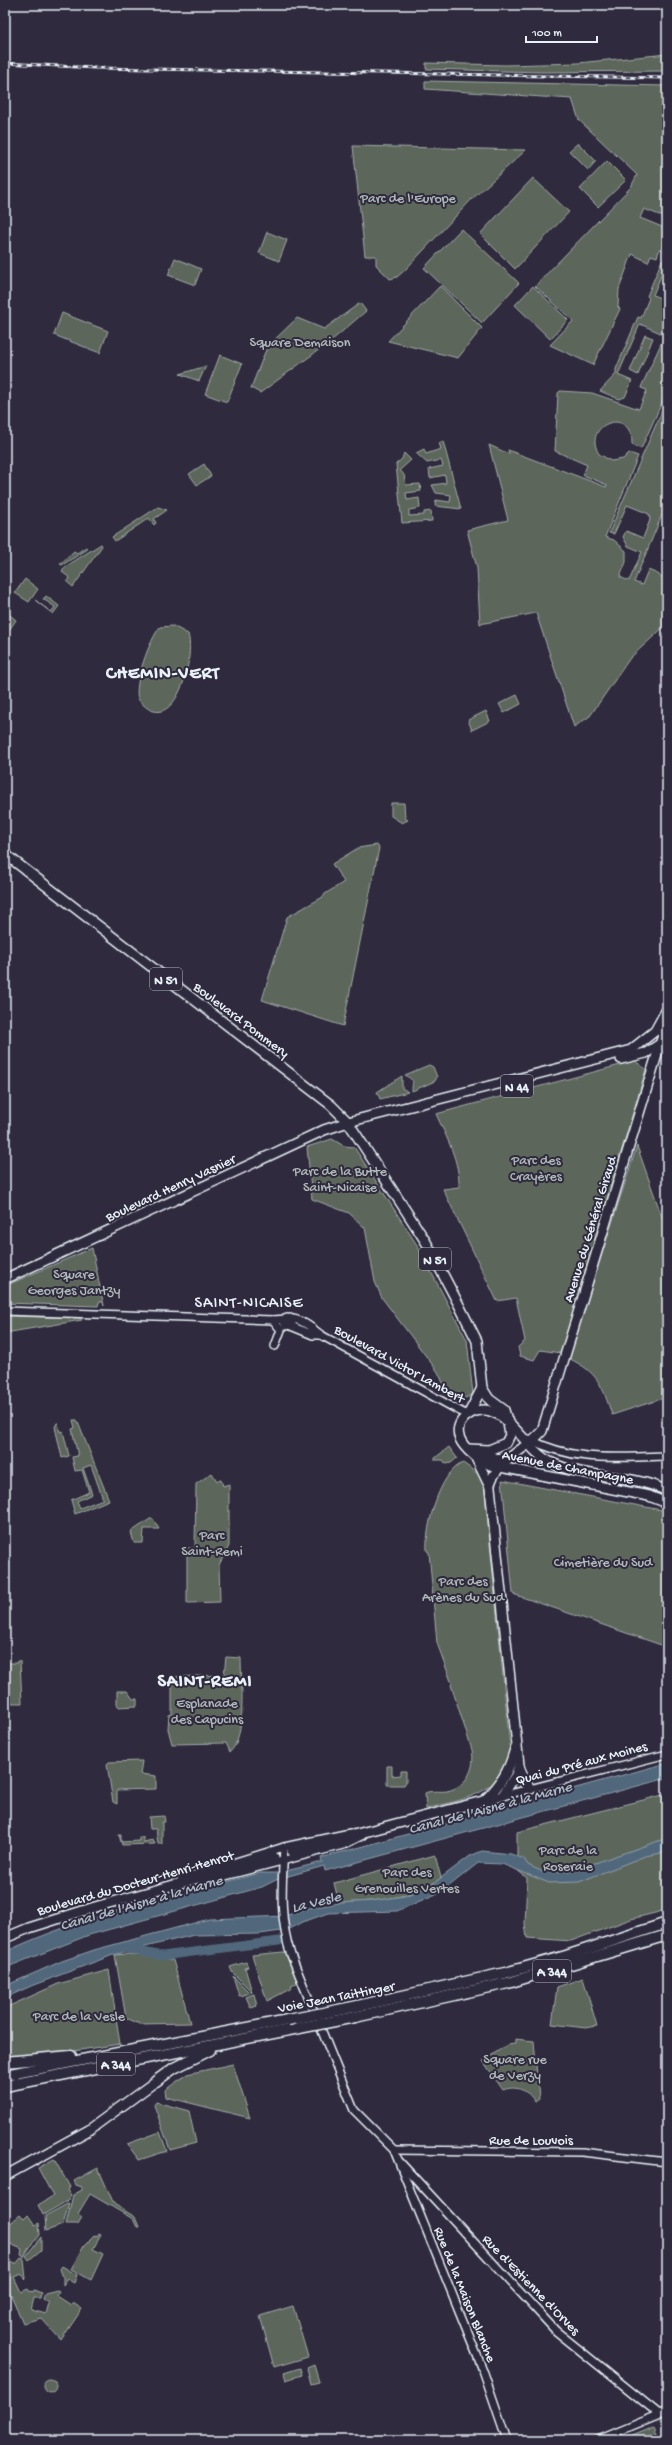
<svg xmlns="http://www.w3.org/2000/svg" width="672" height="2445" viewBox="0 0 672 2445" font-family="'Gochi Hand',sans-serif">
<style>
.green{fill:#5d665a;stroke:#a2aca9;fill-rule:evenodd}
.water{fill:#51687b;stroke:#8d9fad}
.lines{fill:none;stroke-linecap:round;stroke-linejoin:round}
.river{stroke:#51687b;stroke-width:9}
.minor-casing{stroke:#e8f1f8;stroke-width:10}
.major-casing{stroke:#e8f1f8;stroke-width:12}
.highway-casing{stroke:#e8f1f8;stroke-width:13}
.minor{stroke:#2f2a3d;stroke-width:7}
.major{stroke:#2f2a3d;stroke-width:9}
.highway{stroke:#2f2a3d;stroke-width:10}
.rail-casing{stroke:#e8f1f8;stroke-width:3}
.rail{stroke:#2f2a3d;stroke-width:1.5;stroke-dasharray:4.5;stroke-linecap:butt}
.highway-bridge-casing{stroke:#e8f1f8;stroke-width:13;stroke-linecap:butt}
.highway-bridge{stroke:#2f2a3d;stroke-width:10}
.labels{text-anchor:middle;stroke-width:4;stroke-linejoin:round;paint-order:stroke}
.shield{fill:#2f2a3d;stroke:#b0b5c0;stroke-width:1}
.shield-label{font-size:13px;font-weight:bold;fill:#e8f1f8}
.park-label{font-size:14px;fill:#b0b9b9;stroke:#2f2a3d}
.street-label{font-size:14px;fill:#e8f1f8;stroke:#2f2a3d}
.water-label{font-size:15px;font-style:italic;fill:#acbac6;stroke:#2f2a3d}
.quarter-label{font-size:16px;letter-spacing:1px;fill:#e8f1f8;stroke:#2f2a3d}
.district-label{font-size:18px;font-weight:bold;letter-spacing:1px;fill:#e8f1f8;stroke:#2f2a3d}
</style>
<rect width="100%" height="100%" fill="#2f2a3d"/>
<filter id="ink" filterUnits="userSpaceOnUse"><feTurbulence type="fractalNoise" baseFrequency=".025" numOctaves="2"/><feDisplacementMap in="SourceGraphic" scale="8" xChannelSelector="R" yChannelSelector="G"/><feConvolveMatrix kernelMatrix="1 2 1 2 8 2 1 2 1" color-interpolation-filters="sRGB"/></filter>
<g filter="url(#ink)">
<g class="green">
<polygon points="667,54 667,71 541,72 426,69 426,63 505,65 578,63"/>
<polygon points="425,81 667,86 667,218 644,209 640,218 667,229 667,243 659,251 657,257 651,255 648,262 632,254 619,289 618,307 620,309 593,365 550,345 573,321 535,286 631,187 637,175 579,120 572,99 425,89"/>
<polygon points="578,143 596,161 588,170 569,151"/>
<polygon points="353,146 526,150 471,200 405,270 397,277 390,279 376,265 376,256 365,256"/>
<polygon points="607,161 626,180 598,207 580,189"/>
<polygon points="533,178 569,212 515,269 480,234"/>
<polygon points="461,229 519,283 482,323 424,268"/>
<polygon points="267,232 287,240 279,261 259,253"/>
<polygon points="175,258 201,269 195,285 168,275"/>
<path d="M662,260H667V266H665L653,295L667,301V391L641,449L632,445C632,441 632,436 630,432C620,410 583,428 599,454L611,461L623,459L629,453L638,456L605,537L614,540L626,551V562L620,577L629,581L642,552L628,546L623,537L626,531L643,538L650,520L649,514L627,505L614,534L609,533L667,399V514L662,515L634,582L642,585L648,570L658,574L667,583V624L630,658L590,716L574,727L536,613L480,624L477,568L467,530L508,520L489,445L509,454L508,450L606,487L607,485L583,475L587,465L555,451L558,393L560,391L592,393L639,409L647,390L641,388L642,385L665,335L640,324L618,375L632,381L625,397L619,399L600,391L616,374V369L638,317L641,318L649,298L647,296Z"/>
<polygon points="440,286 482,328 458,358 388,341"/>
<polygon points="533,286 568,320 550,339 515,305"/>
<polygon points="360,303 366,311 331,341 260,393 251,388 267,347 297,318 324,329"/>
<polygon points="62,313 108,331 100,353 54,335"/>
<polygon points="645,335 653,338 638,375 630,371"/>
<polygon points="220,355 242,364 227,402 205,394"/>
<polygon points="206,366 199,381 180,374"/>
<polygon points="443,441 461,509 435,506 436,500 450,502 451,495 436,493 432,485 446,483 445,475 430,478 429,469 443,466 441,460 427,463 416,453 424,449 426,454 441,449 439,443"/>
<polygon points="404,453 411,460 400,470 404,475 406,485 420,484 421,491 406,493 407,500 419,498 420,508 409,510 409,516 424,515 424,512 431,511 432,521 402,523 396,464 402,459"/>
<polygon points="204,464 211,476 197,485 189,474"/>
<polygon points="158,507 167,510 154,519 156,523 154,525 149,518 115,541 112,537"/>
<polygon points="101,544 102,546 73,587 67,582 70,578 62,572 65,567"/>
<polygon points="86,547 88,549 62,565 60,564 74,551 77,553"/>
<polygon points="25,579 38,589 29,602 15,593"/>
<polygon points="46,596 59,606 53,614 35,600 51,612 55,607 43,599"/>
<polygon points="5,611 16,620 5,636"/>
<path d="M173,626L188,634C196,659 173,743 138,699C133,684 150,639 160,627Z"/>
<polygon points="517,695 521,704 504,713 499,704"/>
<polygon points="486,711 490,721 472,730 468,720"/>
<polygon points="391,803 404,803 405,818 408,820 402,823 391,816"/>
<polygon points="377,845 379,848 343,1026 262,1000 287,917 323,897 325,894 344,882 332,864 358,848"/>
<path d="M635,1061L646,1069L561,1353L540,1350L534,1360L520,1356L518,1347L525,1341L516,1298L497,1301L443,1189L459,1187C460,1162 446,1136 436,1114Z"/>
<path d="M429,1065L433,1067L437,1077L435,1081L412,1091C412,1078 416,1083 405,1075Z"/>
<polygon points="402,1076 402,1088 408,1092 380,1099 377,1092"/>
<polygon points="332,1139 344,1146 354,1147 417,1245 467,1340 473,1394 460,1401 449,1396 438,1372 382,1298 375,1282 365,1228 349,1213 312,1199 307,1147"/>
<path d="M637,1146L667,1231V1397L612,1415C602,1385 598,1372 568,1358Z"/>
<polygon points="92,1248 104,1306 103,1302 99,1302 98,1306 5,1303 5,1286"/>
<polygon points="5,1316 80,1318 82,1320 5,1333"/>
<path d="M73,1420H77L109,1500L75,1514L71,1500L89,1492L82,1470L75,1471L72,1457L78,1456L72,1429L75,1428ZM91,1465L103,1499L80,1508L77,1501L92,1494L83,1468Z"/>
<polygon points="57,1423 58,1423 60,1432 63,1431 69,1456 62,1458 55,1427"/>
<polygon points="449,1447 457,1458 451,1463 446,1464 443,1460 435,1460 435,1458"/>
<path d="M463,1463L481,1476L484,1483L510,1747C503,1796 465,1798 426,1809L425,1793C431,1790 440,1792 447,1791C466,1787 476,1769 472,1750L451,1685L452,1684L437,1643L429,1552L427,1551C425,1528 439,1472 463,1463Z"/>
<polygon points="212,1473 217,1481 221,1480 223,1486 229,1484 229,1546 219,1565 220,1602 187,1603 187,1548 195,1548 196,1484"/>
<polygon points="502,1480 667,1511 667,1647 513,1594"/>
<polygon points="150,1519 153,1519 159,1529 144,1529 143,1543 134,1543 131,1532"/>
<path d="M226,1657L241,1658C241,1681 247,1736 230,1752L226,1743L172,1744L168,1729L169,1715L172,1714V1677L224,1675Z"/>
<polygon points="17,1661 20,1661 22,1703 5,1703 5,1663 17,1663"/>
<polygon points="117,1691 127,1691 133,1699 137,1699 137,1706 117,1707"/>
<polygon points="142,1761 140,1774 156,1776 156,1789 117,1790 117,1804 113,1802 107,1764 109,1762"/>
<polygon points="387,1766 392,1766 392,1776 401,1775 401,1771 406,1771 406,1782 404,1785 387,1785"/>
<polygon points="667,1794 667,1910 631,1919 571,1941 527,1938 525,1924 527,1878 517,1870 517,1832"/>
<polygon points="164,1816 165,1822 162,1822 162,1844 158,1844 156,1829 150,1829 149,1817"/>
<polygon points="119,1835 121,1835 121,1842 139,1841 139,1837 143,1837 143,1842 153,1840 155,1844 122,1845"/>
<path d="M435,1855L441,1878C410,1900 375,1901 339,1903L334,1883Z"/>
<polygon points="283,1952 286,1953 299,1983 291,1986 292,1988 267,2001 252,1955"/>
<polygon points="129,1954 173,1960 190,2023 140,2024 126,2018 115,1955"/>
<polygon points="246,1962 248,1967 245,1968 252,1992 232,1972 230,1967"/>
<polygon points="109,1970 120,2044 26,2058 5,2058 5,2008 58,1984"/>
<polygon points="233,1976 250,1993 239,1996"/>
<polygon points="583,1978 597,2026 586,2028 552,2024 557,1987"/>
<polygon points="254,1994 257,2006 251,2008 246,1997"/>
<path d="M515,2039L534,2041L539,2099L535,2102C528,2090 516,2085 503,2090L483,2061L507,2045L515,2044Z"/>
<polygon points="233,2064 250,2118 166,2097 165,2090 187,2074"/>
<polygon points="156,2102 189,2111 196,2143 170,2150 154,2105"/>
<polygon points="160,2132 167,2151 139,2160 127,2144"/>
<polygon points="54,2159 70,2187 67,2189 71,2195 67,2201 43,2215 38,2205 53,2196 38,2168"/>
<polygon points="98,2168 114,2204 135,2217 139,2227 137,2227 133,2219 90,2194 79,2212 78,2214 82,2217 78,2224 66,2224 73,2195 82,2190 82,2187 76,2185 74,2181"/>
<polygon points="69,2203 63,2225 46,2231 45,2216"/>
<polygon points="20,2215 24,2219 28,2215 35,2225 39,2223 40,2235 29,2247 24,2257 21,2255 22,2249 10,2244 5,2256 5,2228"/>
<polygon points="99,2234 101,2235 93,2249 103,2254 91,2280 71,2269 84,2246 94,2236 97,2237"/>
<polygon points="41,2237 41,2250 29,2260 26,2256"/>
<polygon points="21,2258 24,2259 26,2279 21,2274 14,2277 21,2292 28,2289 29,2291 33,2292 34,2290 41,2293 40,2298 34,2298 31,2310 46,2314 49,2303 43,2299 45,2294 57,2291 59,2292 57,2296 71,2305 73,2303 82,2309 61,2340 41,2318 23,2323 5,2281 5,2260 16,2264"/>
<polygon points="62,2266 77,2275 74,2283 67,2279 63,2285 63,2277 60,2269"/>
<polygon points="293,2306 308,2357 274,2367 260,2316"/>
<polygon points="314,2365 319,2382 311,2384 307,2368"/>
<polygon points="300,2368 302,2375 286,2380 284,2373"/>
<circle cx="50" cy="2386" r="7"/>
<polygon points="654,2426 660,2440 620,2440"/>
</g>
<g class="water">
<path d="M667,1763V1778L325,1871L324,1866L278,1879L262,1887L89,1935L5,1968V1952C86,1914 174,1896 260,1873H278L322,1862L321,1858L324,1857Z"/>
<polygon points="667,1838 667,1852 645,1856 579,1882 549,1883 502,1864 478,1863 443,1891 397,1911 328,1913 303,1922 288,1930 260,1934 194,1935 113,1955 31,1986 5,1998 5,1986 62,1961 94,1950 209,1919 286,1916 303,1909 339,1903 371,1901 410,1895 434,1883 470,1856 482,1851 511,1854 524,1859 528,1865 543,1872 572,1871"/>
</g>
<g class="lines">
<polyline class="river" points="124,1948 162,1956 279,1941"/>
<g class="minor-casing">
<g id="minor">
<polyline points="5,1311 273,1320 286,1319"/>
<path d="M290,1318L292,1324L286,1326L284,1322L287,1318C301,1319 310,1326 321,1335L467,1415"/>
<polyline points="273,1320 281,1330 275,1346"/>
<polyline points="291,1326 313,1335 321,1335"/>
<path d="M529,1439C576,1463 616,1457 667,1456"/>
<polyline points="502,1796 667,1754"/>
<path d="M284,1847C282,1884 279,1920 291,1955L354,2110L394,2150L483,2370L507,2440"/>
<polyline points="181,1879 284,1847 350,1833"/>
<polyline points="202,1882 343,1845 363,1835"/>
<polyline points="394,2150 582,2152 667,2162"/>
<polyline points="399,2161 556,2331 659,2414"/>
<polyline points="597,2440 667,2411"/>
</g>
</g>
<g class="major-casing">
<g id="major">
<polyline points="5,854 331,1105 348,1122 406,1211 426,1242 459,1305 477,1341 482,1388 489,1399 504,1410 508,1423 510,1435 506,1443 489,1450 468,1449"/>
<polyline points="621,1059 646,1053 660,1044"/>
<polyline points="5,1279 324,1130 348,1122 631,1050 655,1031 667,1009"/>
<polyline points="469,1413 482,1388"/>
<polyline points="479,1452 498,1459 508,1460"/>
<path d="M490,1484C497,1460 527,1449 542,1431L667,1022"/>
<path d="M667,1491C632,1473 588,1480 552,1463C528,1452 514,1418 490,1411C474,1406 452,1421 460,1439C465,1450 479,1460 490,1465L649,1496L667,1503"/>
<polyline points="519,1766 524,1781 531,1789"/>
<path d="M485,1800C501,1784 509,1771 515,1749"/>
<polyline points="292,1851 502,1796 516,1775 519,1765 490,1487 474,1454"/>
<polyline points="5,1938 29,1928 95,1907 274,1857"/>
<polyline points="5,2176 89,2130 156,2081"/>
</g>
</g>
<g class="highway-casing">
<g id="highway">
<polyline points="353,2007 505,1973 566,1956 667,1923"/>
<polyline points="355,2017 508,1983 667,1935"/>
<polyline points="5,2062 71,2056"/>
<polyline points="5,2075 288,2020"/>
<polyline points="156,2081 174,2068 210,2050"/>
<polyline points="5,2086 299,2028"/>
</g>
</g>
<use href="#minor" class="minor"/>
<use href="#major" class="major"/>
<use href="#highway" class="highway"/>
<g class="rail-casing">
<polyline id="rail" points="5,63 95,68 667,78"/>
</g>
<use href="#rail" class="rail"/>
<g class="highway-bridge-casing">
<g id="highway-bridge">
<polyline points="288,2020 353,2007"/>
<polyline points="299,2028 355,2017"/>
</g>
</g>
<use href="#highway-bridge" class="highway-bridge"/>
</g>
</g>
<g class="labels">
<g class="shield">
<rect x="150" y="968" width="32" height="22" rx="3"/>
<rect x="501" y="1075" width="32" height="22" rx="3"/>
<rect x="419" y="1248" width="32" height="22" rx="3"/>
<rect x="533" y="1960" width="38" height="22" rx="3"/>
<rect x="97" y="2053" width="38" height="22" rx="3"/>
</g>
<g class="shield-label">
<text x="166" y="984">N 51</text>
<text x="517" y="1091">N 44</text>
<text x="435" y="1264">N 51</text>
<text x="552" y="1976">A 344</text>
<text x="116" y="2069">A 344</text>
</g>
<g class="park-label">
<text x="408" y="202">Parc de l'Europe</text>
<text x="300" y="346">Square Demaison</text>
<text x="536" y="1164">Parc des<tspan x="536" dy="16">Crayères</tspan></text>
<text x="340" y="1175">Parc de la Butte<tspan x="340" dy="16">Saint-Nicaise</tspan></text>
<text x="74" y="1278">Square<tspan x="74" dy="16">Georges Jantzy</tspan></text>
<text x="212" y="1539">Parc<tspan x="212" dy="16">Saint-Remi</tspan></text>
<text x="603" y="1566">Cimetière du Sud</text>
<text x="463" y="1585">Parc des<tspan x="463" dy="16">Arènes du Sud</tspan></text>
<text x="207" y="1707">Esplanade<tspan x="207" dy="16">des Capucins</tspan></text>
<text x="568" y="1854">Parc de la<tspan x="568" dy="16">Roseraie</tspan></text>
<text x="407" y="1876">Parc des<tspan x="407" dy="16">Grenouilles Vertes</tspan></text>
<text x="79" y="2020">Parc de la Vesle</text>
<text x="515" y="2063">Square rue<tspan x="515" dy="16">de Verzy</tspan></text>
</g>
<g class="street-label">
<text transform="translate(242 1019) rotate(37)" y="5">Boulevard Pommery</text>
<text transform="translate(170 1187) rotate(-25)" y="5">Boulevard Henry Vasnier</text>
<text transform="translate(589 1229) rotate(-73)" y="5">Avenue du Général Giraud</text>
<text transform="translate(400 1363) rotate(29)" y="5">Boulevard Victor Lambert</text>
<text transform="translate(568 1466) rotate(11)" y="5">Avenue de Champagne</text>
<text transform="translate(581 1762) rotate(-15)" y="5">Quai du Pré aux Moines</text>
<text transform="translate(135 1882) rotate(-16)" y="5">Boulevard du Docteur-Henri-Henrot</text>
<text transform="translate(336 1996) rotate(-11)" y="5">Voie Jean Taittinger</text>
<text x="531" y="2144">Rue de Louvois</text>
<text transform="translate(532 2284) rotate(46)" y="5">Rue d'Estienne d'Orves</text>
<text transform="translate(466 2294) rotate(68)" y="5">Rue de la Maison Blanche</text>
</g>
<g class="water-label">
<text transform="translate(490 1807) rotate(-15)" y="5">Canal de l'Aisne à la Marne</text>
<text transform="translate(316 1901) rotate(-14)" y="5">La Vesle</text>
<text transform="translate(141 1902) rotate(-16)" y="5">Canal de l'Aisne à la Marne</text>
</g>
<g class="quarter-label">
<text x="249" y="1307">SAINT-NICAISE</text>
</g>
<g class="district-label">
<text x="163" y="678">CHEMIN-VERT</text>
<text x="205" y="1686">SAINT-REMI</text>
</g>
</g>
<rect width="672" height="2445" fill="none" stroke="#2f2a3d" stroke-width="20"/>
<rect x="10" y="10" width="652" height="2425" fill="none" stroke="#e8f1f8" stroke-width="1.5" filter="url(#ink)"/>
<path d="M526 36v6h71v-6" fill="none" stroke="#e8f1f8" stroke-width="2"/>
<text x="532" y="36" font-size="12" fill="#e8f1f8" stroke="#2f2a3d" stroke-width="3" paint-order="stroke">100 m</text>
</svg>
